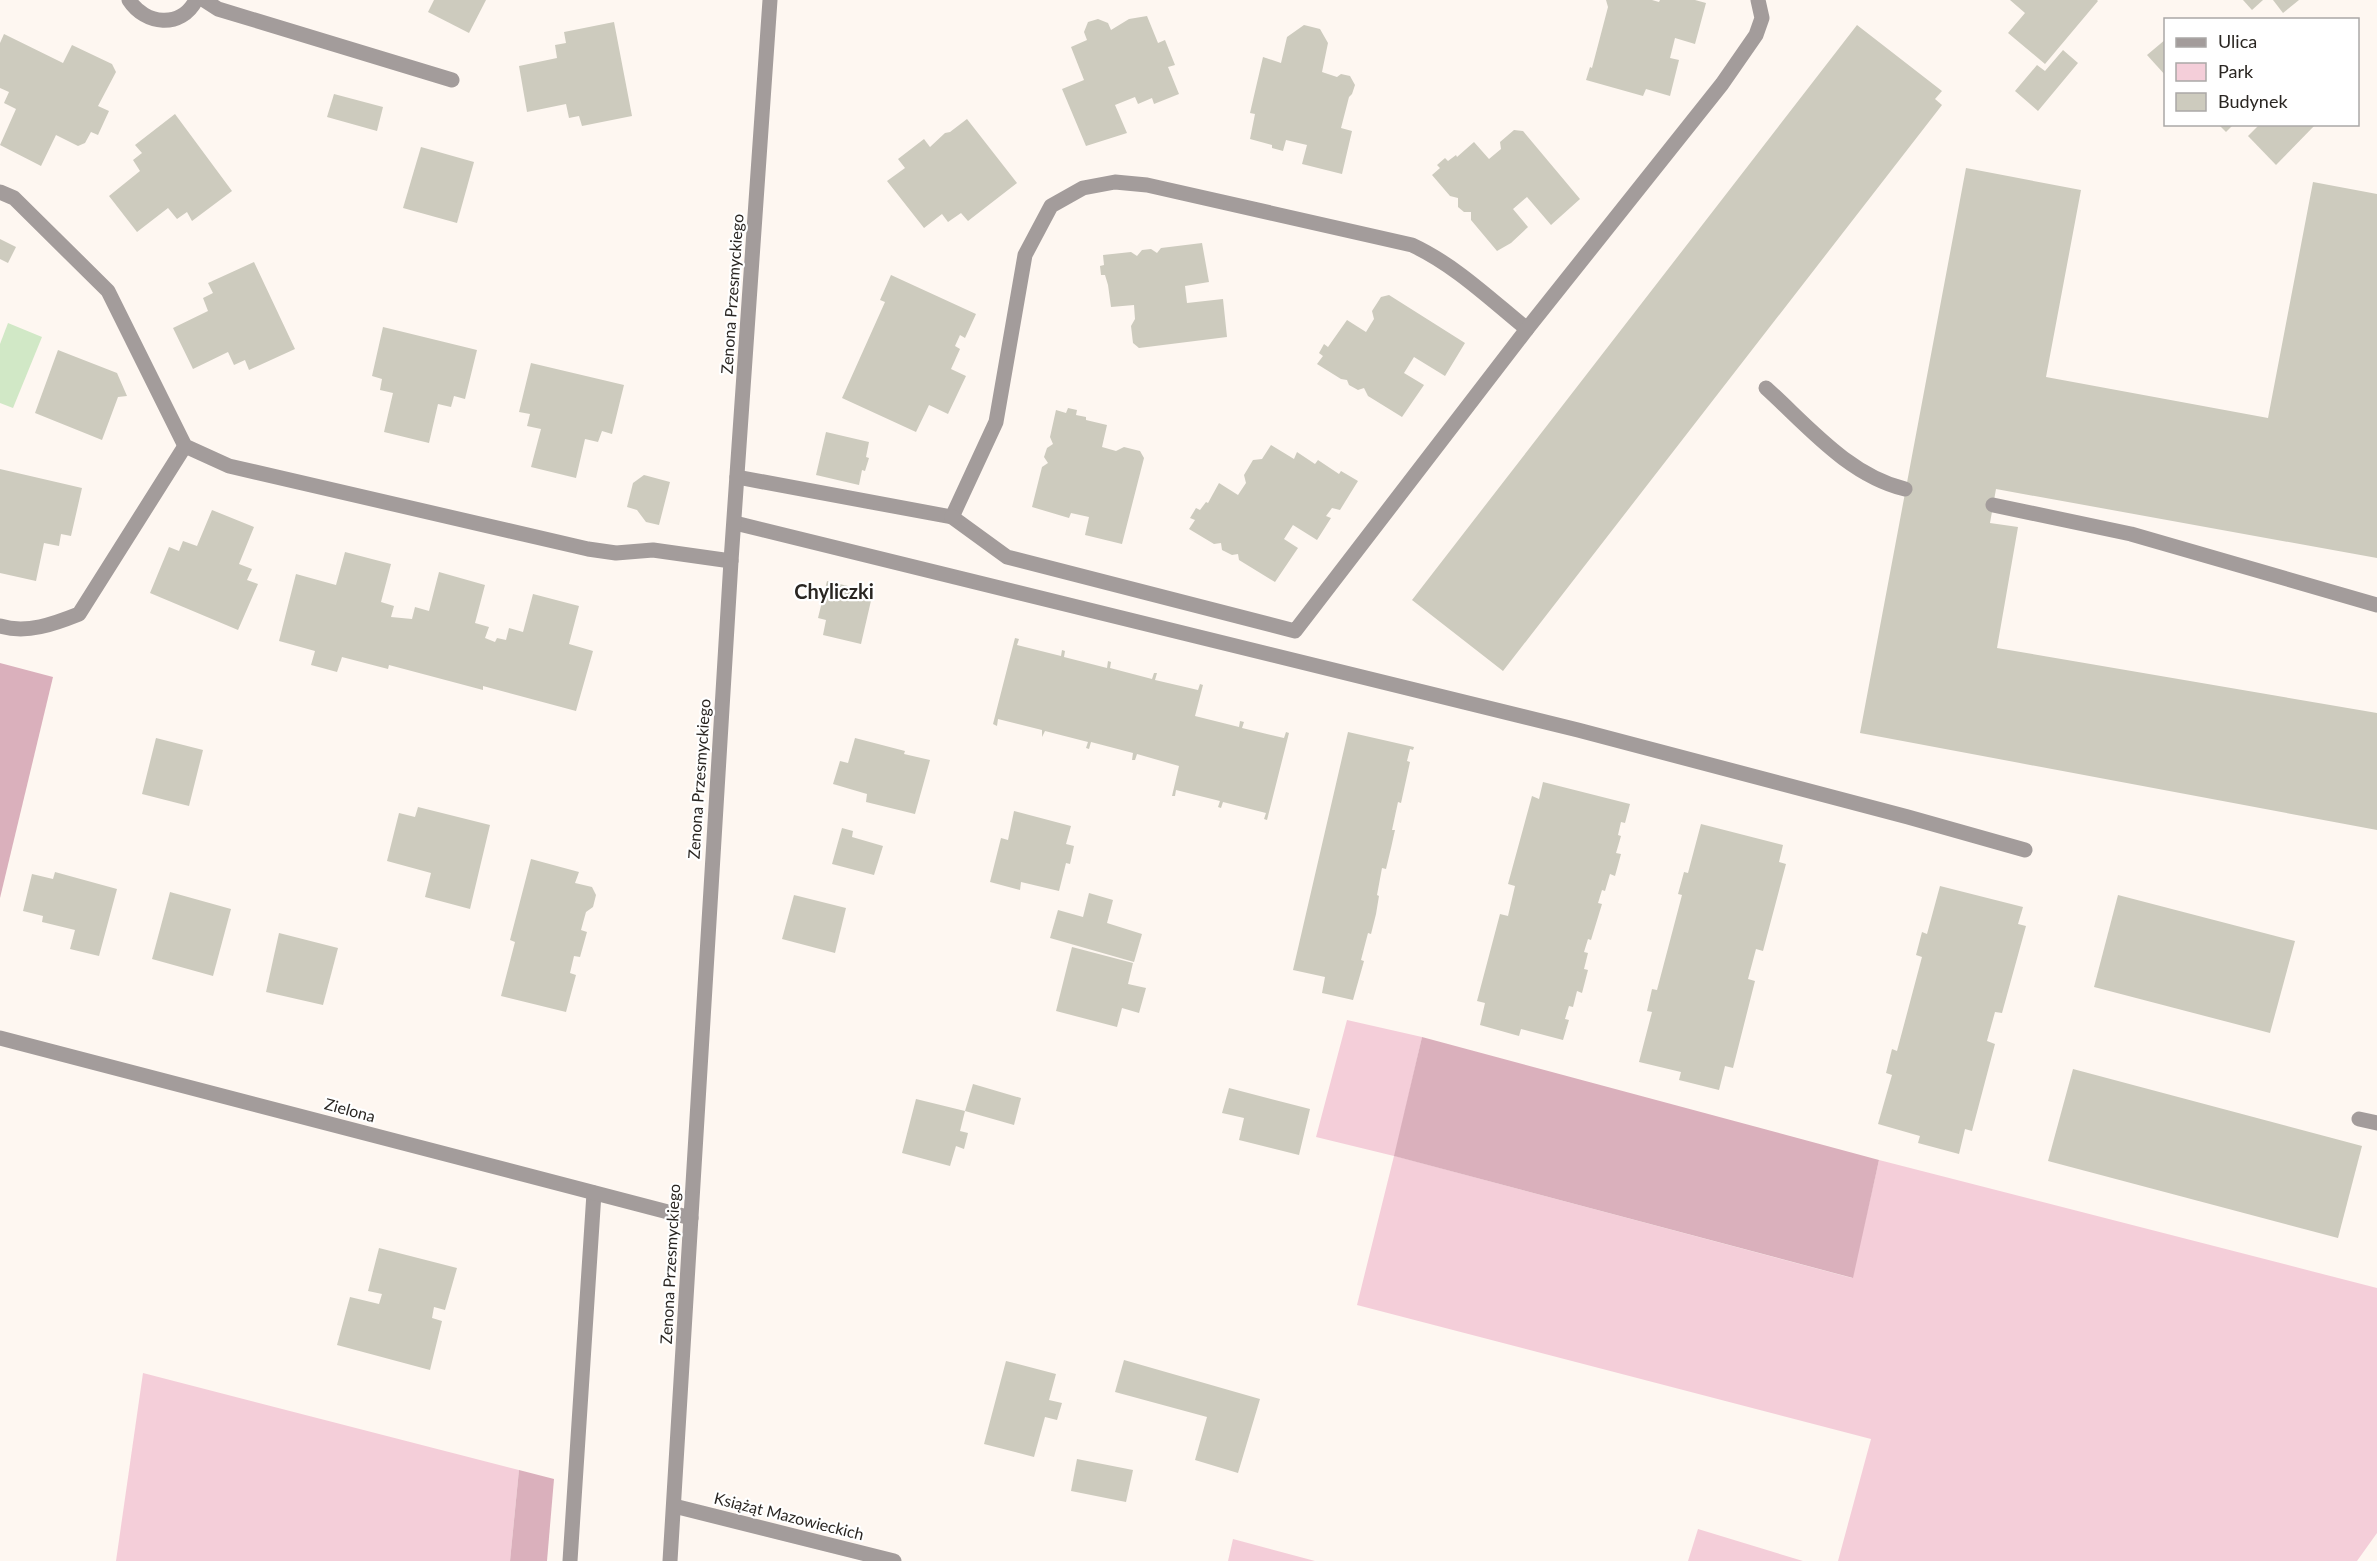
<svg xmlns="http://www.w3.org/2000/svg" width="2377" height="1561" viewBox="0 0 2377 1561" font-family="Lato,sans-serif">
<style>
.green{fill:#f4ced9}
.forest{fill:#dab0bc}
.water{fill:#d1e8c6}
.building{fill:#cdcbbe}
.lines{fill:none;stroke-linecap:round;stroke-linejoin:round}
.service{stroke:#a39c9b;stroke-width:15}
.minor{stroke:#a39c9b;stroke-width:15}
.labels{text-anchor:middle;stroke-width:4.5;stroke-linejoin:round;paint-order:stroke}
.street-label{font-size:16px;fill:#2a2622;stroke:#fff}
.quarter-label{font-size:20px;font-weight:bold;fill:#2a2622;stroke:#fff}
</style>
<rect width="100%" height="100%" fill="#fef7f1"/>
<g class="green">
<polygon points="1347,1020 1422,1037 1395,1156 1852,1278 1879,1160 2377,1288 2377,1533 2357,1561 1838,1561 1871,1439 1357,1305 1394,1156 1316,1137"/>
<polygon points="143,1373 519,1470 510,1561 116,1561"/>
<polygon points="1698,1529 1803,1561 1688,1561"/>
<polygon points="1233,1539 1315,1561 1228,1561"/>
</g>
<g class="forest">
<polygon points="0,663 53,677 0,898"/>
<polygon points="1422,1037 1879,1160 1853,1278 1394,1156"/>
<polygon points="519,1470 554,1479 547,1561 510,1561"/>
</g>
<polygon class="water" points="8,323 42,337 13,408 0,403 0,344"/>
<g class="building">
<polygon points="434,0 486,0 469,33 428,12"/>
<polygon points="1606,0 1652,0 1659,2 1660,0 1695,0 1706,3 1695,44 1675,38 1670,58 1679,60 1670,96 1646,89 1643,96 1586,80 1590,67 1592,68 1608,7"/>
<polygon points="2010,0 2097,0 2098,1 2045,64 2008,33 2025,13"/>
<polygon points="2243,0 2263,0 2252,10"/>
<polygon points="2273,0 2299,0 2283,13"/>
<polygon points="1147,16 1158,43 1165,40 1175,65 1168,67 1179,94 1154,104 1152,98 1138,104 1135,97 1115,105 1127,133 1086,146 1062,89 1084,80 1071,47 1087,40 1084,32 1088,22 1098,19 1108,23 1111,30 1129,19"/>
<polygon points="614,22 632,116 582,126 579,116 569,118 566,104 527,112 519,66 557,58 555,45 566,43 564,32"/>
<polygon points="1304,25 1320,29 1328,43 1322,72 1337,77 1341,74 1350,76 1355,85 1352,94 1349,97 1341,128 1352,131 1342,174 1302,164 1307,145 1286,140 1283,151 1272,148 1272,145 1250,139 1255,114 1250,113 1263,57 1281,63 1287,37"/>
<polygon points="1857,25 1942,91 1935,99 1942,105 1503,671 1412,600"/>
<polygon points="4,34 63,63 72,45 112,64 116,72 98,106 109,111 98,135 91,132 85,143 78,146 56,135 41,166 0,145 16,109 4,103 9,92 0,88 0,43"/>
<polygon points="2166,39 2166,76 2147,55"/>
<polygon points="2063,50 2078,63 2038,111 2015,91 2037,65 2045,71"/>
<polygon points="334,94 383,107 377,131 327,117"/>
<polygon points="175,114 232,191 192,221 187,212 177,219 168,208 137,232 109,196 140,171 133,160 142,153 135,145"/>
<polygon points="967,119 1017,183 968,221 961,213 948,222 942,214 924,228 887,181 905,168 898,159 924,139 930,147 945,133 950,132"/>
<polygon points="2218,124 2234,124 2226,132"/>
<polygon points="2260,124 2316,124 2276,165 2248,136"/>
<polygon points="1514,130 1523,131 1580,199 1551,225 1527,197 1513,209 1528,227 1511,243 1497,251 1471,220 1471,212 1464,212 1458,207 1458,198 1450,196 1432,175 1440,168 1437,165 1445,158 1448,161 1456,155 1457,157 1474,142 1489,159 1501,149 1500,142"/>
<polygon points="421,147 474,162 457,223 403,208"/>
<polygon points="1966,168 2081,190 2046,377 2268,418 2313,182 2377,194 2377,558 1996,489 1990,523 2018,527 1997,648 2377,713 2377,830 1860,733"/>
<polygon points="0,239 16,247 8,263 0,259"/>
<polygon points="1202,243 1209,282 1185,286 1187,303 1223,299 1227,337 1139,348 1133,343 1131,326 1135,319 1134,305 1111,307 1108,285 1105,275 1101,275 1100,266 1104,265 1103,255 1131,252 1137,256 1142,250 1151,249 1157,253 1161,248"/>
<polygon points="254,262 295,349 249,370 245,360 234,365 228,352 193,369 173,328 208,311 203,298 213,293 208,283"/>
<polygon points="891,275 976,314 965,338 960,335 955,346 960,349 951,369 966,376 948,414 929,405 916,432 842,398 885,302 880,300"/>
<polygon points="1389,295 1465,343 1445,376 1414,357 1404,373 1424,385 1402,417 1368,396 1364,388 1358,390 1349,385 1347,380 1341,379 1317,364 1323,356 1319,353 1324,344 1328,347 1347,320 1366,332 1374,319 1372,311 1381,297"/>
<polygon points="383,327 477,350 465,399 454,396 451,407 438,404 429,443 384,432 393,393 380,390 382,379 372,376"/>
<polygon points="58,350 117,373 127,396 118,397 102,440 35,413"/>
<polygon points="531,363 624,385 612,434 602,431 598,442 585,439 576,478 531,467 541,429 527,426 530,414 519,412"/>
<polygon points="1068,408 1077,410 1076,415 1086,417 1086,420 1107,425 1102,447 1116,451 1124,447 1140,451 1144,458 1122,544 1085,535 1089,517 1071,513 1069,518 1032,507 1042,467 1048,463 1044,457 1047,448 1053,444 1050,437 1056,410 1066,413"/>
<polygon points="826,432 869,442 866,457 869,458 865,471 862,470 859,485 816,475"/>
<polygon points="1271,445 1294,459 1297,452 1315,464 1318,460 1339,474 1341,471 1358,481 1340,510 1332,508 1326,516 1331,518 1317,540 1293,525 1284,539 1298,548 1275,582 1239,560 1238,554 1232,555 1222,550 1221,543 1214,544 1189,529 1195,520 1190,518 1196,508 1200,510 1206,502 1208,503 1219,483 1238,495 1246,483 1244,475 1253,460 1262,459"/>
<polygon points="0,469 82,488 71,536 61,534 59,546 44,543 36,581 0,573"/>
<polygon points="644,475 670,482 659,525 646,522 637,510 627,507 633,483"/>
<polygon points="212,510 254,527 239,564 252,569 247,580 258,584 238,630 150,593 169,547 179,551 183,541 197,546"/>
<polygon points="345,552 391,564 381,602 394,606 391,617 412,619 415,607 429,611 439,572 485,585 475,623 489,627 485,638 495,642 497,638 506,640 509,628 523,632 533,594 579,606 569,644 593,651 576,711 483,686 483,690 389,665 388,669 342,657 337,672 311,665 315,651 279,641 296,574 336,585"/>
<polygon points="827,581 873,592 861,644 823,635 826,620 818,618"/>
<polygon points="1015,638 1019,639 1017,645 1061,656 1062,650 1065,651 1064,657 1107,668 1108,661 1111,662 1110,668 1152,679 1154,673 1157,673 1155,680 1198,690 1200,684 1203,685 1195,716 1239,727 1240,721 1244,722 1242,728 1284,738 1286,732 1289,733 1267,820 1264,819 1266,813 1223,802 1221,808 1218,807 1220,801 1176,790 1175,796 1172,796 1179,766 1137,754 1135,760 1132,760 1133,753 1091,742 1089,749 1086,748 1088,742 1045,731 1042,737 1042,730 998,719 997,726 993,724"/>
<polygon points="1348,732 1414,747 1413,750 1410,749 1407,761 1410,762 1401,803 1398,802 1392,830 1395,830 1391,848 1386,869 1382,868 1377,895 1379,896 1376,914 1371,934 1368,933 1361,960 1364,961 1353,1000 1322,993 1325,977 1293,970"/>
<polygon points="156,738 203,750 189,806 142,794"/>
<polygon points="855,738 905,751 904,754 930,760 915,814 866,802 867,794 833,784 840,761 848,763"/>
<polygon points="1543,782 1630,804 1625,823 1621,822 1618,835 1621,836 1616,853 1621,854 1615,876 1610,874 1605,891 1602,890 1598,903 1602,904 1591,940 1588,939 1584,952 1588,953 1584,969 1588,970 1582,993 1577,991 1573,1007 1569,1006 1565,1019 1569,1020 1563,1040 1521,1029 1519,1036 1480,1025 1485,1003 1477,1001 1500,914 1508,916 1515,886 1508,884 1532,796 1539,799"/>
<polygon points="418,807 490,825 470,909 425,897 431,873 387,861 399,813 415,817"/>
<polygon points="1014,811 1071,826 1066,844 1074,846 1070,864 1066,863 1059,891 1021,882 1020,890 990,882 1001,838 1008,840"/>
<polygon points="1701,824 1783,845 1779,862 1786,864 1763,951 1756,949 1748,979 1755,981 1733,1068 1725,1066 1719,1090 1679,1080 1681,1072 1639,1062 1652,1012 1647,1011 1652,989 1657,990 1682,895 1678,894 1684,872 1688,873"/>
<polygon points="842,828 853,831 852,837 883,846 874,875 832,864"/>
<polygon points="531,859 579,872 575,883 592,887 596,895 593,907 586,912 581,930 587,932 580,957 574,956 570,973 576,975 566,1012 501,996 515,942 510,940"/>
<polygon points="55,872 117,889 99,956 70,949 75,930 42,922 43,916 23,911 32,874 53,879"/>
<polygon points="1940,886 2023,907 2018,924 2026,926 2002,1013 1995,1012 1987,1041 1995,1044 1972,1131 1965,1129 1959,1154 1918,1143 1920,1136 1878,1124 1892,1075 1886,1073 1892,1049 1897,1051 1922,957 1916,955 1922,932 1927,934"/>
<polygon points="170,892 231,909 213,976 152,959"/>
<polygon points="1089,893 1113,900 1107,923 1142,934 1134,962 1050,938 1058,910 1083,917"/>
<polygon points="794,895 846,908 835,953 782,939"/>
<polygon points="2118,895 2295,941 2270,1033 2094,987"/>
<polygon points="279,933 338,948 323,1005 266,992"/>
<polygon points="1072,947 1133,963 1128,984 1146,988 1139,1013 1122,1008 1117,1027 1056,1011"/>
<polygon points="2073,1069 2362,1146 2338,1238 2048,1161"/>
<polygon points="973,1084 1021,1098 1014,1125 965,1111"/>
<polygon points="1229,1088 1310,1109 1299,1155 1239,1140 1244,1118 1222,1113"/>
<polygon points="916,1099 965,1111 960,1131 968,1133 964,1149 956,1146 950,1166 902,1153"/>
<polygon points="379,1248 457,1268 445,1310 434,1307 432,1318 442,1321 430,1370 337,1345 350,1297 379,1304 382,1294 368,1291"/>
<polygon points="1124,1360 1260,1399 1238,1473 1195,1460 1207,1417 1115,1392"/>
<polygon points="1006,1361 1056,1374 1049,1400 1062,1403 1057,1420 1045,1417 1034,1457 984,1444"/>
<polygon points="1077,1459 1133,1470 1126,1502 1071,1491"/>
</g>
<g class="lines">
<g class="service">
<path d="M129,0C145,25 181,29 196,0"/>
<polyline points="204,0 218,9 452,80"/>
<polyline points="0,192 14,198 108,291 185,446 229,466 588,549 616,553 653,550 731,561"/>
<path d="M1766,388C1808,426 1848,475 1905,489"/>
<polyline points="1993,505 2131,534 2377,605"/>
<polyline points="735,523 1578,730 1908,817 2025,850"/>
<path d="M0,626C27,634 54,624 79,614L185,446"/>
<polyline points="2359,1119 2377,1123"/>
<polyline points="570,1561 594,1193"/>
</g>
<g class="minor">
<path d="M737,477L952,517L996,422L1025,255L1051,206L1083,188L1115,182L1147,185L1412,245C1455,265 1490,299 1527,329"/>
<polyline points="952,517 1007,557 1295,631 1527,329 1722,84 1756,35 1762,18 1758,0"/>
<polyline points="0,1038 691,1218"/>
<polyline points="674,1506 894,1561"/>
<polyline points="670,1561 731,561 770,0"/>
</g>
</g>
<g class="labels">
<g class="street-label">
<text transform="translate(732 294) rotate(-86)" y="6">Zenona Przesmyckiego</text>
<text transform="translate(699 779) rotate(-86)" y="6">Zenona Przesmyckiego</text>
<text transform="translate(350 1110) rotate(15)" y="6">Zielona</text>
<text transform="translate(670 1264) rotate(-87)" y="6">Zenona Przesmyckiego</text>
<text transform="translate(789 1516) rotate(14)" y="6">Książąt Mazowieckich</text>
</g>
<g class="quarter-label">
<text x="834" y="599">Chyliczki</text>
</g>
</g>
<rect x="2164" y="18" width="195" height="108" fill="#ffffff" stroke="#aaa8a7" stroke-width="1.5"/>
<rect x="2176" y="38" width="30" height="9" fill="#a39c9b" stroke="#aaa8a7" stroke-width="1.5"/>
<text x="2218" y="48" font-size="18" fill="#2a2622">Ulica</text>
<rect x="2176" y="63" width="30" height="18" fill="#f4ced9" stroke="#aaa8a7" stroke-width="1.5"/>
<text x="2218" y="78" font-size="18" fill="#2a2622">Park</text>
<rect x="2176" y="93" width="30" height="18" fill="#cdcbbe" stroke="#aaa8a7" stroke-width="1.5"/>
<text x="2218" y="108" font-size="18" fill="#2a2622">Budynek</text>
</svg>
